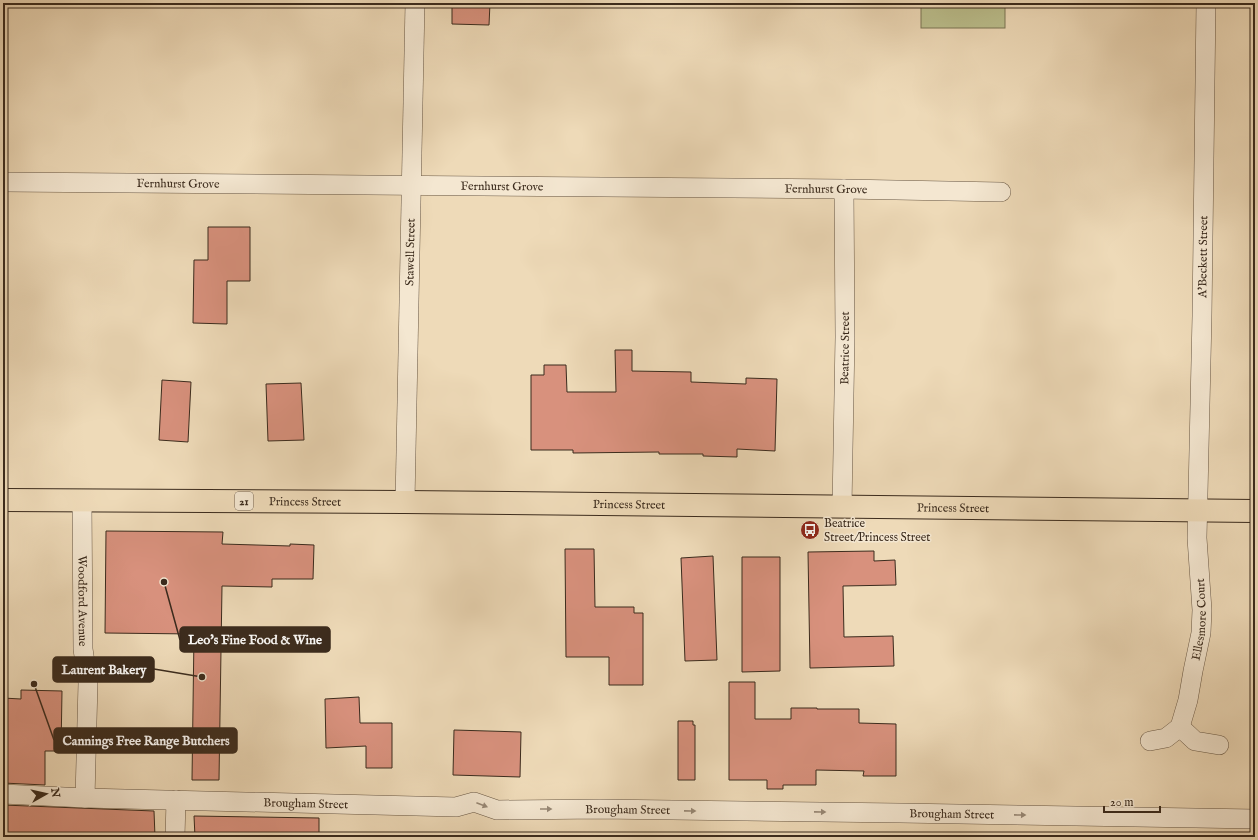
<svg xmlns="http://www.w3.org/2000/svg" width="1258" height="840" viewBox="0 0 1258 840" font-family="'IM FELL English',serif">
<style>
.green{fill:#bbbf8d;stroke:#7b7555}
.building{fill:#d8917d;stroke:#3b2b1d}
.lines{fill:none;stroke-linecap:round;stroke-linejoin:round}
.street-casing{stroke:#685744;stroke-width:20}
.primary-casing{stroke:#3b2b1d;stroke-width:24}
.street{stroke:#f4e7d1;stroke-width:19}
.primary{stroke:#eedab8;stroke-width:22}
.oneway{fill:#988977}
.labels{text-anchor:middle;stroke-width:3;stroke-linejoin:round;paint-order:stroke}
.shield{fill:#f4e7d1;stroke:#726353;stroke-width:1}
.shield-label{font-size:11px;font-weight:bold;fill:#3b2b1d}
.street-label{font-size:12px;fill:#3b2b1d;stroke:#f4e7d1}
.poi-label{font-size:12px;fill:#3b2b1d;stroke:#f4e7d1;text-anchor:start}
.leader{fill:none;stroke:#3b2b1d;stroke-width:1.5}
.callout-dot{fill:#3b2b1d;stroke:#f4e7d1;stroke-width:1.5}
.callout{fill:#3b2b1d;stroke:#3b2b1d;stroke-width:1.5}
.callout-label{font-size:13px;text-anchor:middle;font-weight:bold;fill:#fff}
</style>
<rect width="100%" height="100%" fill="#eedab8"/>
<filter id="stains"><feTurbulence type="fractalNoise" baseFrequency=".005" numOctaves="4"/><feColorMatrix values="0 0 0 0 .2 0 0 0 0 .09 0 0 0 0 .02 0 0 0 .5 -.17"/></filter>
<radialGradient id="worn" r=".72"><stop offset=".6" stop-color="#630" stop-opacity="0"/><stop offset="1" stop-color="#630" stop-opacity=".3"/></radialGradient>
<rect class="green" x="921" y="3" width="84" height="25"/>
<g class="building">
<polygon points="452,3 490,3 489,25 452,24"/>
<polygon points="208,227 250,227 250,281 227,281 227,324 193,323 194,260 208,260"/>
<polygon points="615,350 632,350 632,371 691,372 691,382 746,384 746,378 777,379 775,451 737,449 737,457 703,456 703,454 659,454 659,452 573,453 573,450 531,450 531,375 544,375 544,365 566,365 567,392 616,392"/>
<polygon points="162,380 191,382 188,442 159,440"/>
<polygon points="301,383 304,440 268,441 266,384"/>
<polygon points="106,531 223,532 222,544 290,546 290,544 314,545 313,579 272,579 272,587 222,586 219,780 192,780 194,634 105,633"/>
<polygon points="565,549 594,549 595,607 634,607 634,613 643,613 643,685 609,685 609,657 566,657"/>
<polygon points="874,551 874,561 895,560 896,585 843,586 844,637 893,636 894,666 810,668 808,552"/>
<polygon points="713,556 717,660 685,661 681,558"/>
<polygon points="742,557 780,557 780,671 742,672"/>
<polygon points="729,682 755,682 755,719 791,719 791,708 817,708 817,709 859,709 859,723 896,724 896,776 863,776 864,771 816,770 816,785 783,785 783,789 767,789 767,780 729,780"/>
<polygon points="21,690 62,691 61,751 45,751 45,785 3,783 3,698 21,699"/>
<polygon points="359,697 360,723 392,723 392,768 366,768 366,746 326,748 325,699"/>
<polygon points="678,721 693,721 693,725 695,725 695,780 678,780"/>
<polygon points="454,730 521,732 520,777 453,775"/>
<polygon points="3,805 154,811 155,837 10,837 3,825"/>
<polygon points="194,816 319,818 319,837 195,837"/>
</g>
<g class="lines">
<g class="street-casing">
<g id="street">
<path id="s1" d="M3,182L844,189L1001,192"/>
<path id="s2" d="M82,500L83,649L88,683L85,798"/>
<path id="s3" d="M405,502L415,3"/>
<path id="s4" d="M842,507L845,337L844,189"/>
<polyline points="1180,727 1195,741 1219,745"/>
<path id="s5" d="M1150,741L1166,738L1180,727L1188,700L1193,671L1201,633L1202,610L1197,538L1202,316L1206,3"/>
<path id="s6" d="M3,794L85,798L456,807L474,802L497,810L600,809L900,813L1255,819"/>
<polyline points="175,837 176,800"/>
</g>
</g>
<g class="primary-casing">
<g id="primary">
<path id="s7" d="M3,500L405,502L1255,511"/>
</g>
</g>
<use href="#street" class="street"/>
<use href="#primary" class="primary"/>
</g>
<defs><path id="oneway-solid" d="M-6-.8H1V-3.2L6.5 0L1 3.2V.8H-6Z"/></defs>
<g class="oneway">
<use href="#oneway-solid" transform="translate(482 805) rotate(21)"/>
<use href="#oneway-solid" transform="translate(546 809)"/>
<use href="#oneway-solid" transform="translate(690 811) rotate(1)"/>
<use href="#oneway-solid" transform="translate(820 812) rotate(1)"/>
<use href="#oneway-solid" transform="translate(1020 815) rotate(1)"/>
</g>
<defs>
<g id="bus-disc" transform="scale(1)"><circle r="9.5" fill="#8f2418" stroke="#f4e7d1"/><path d="M-5-6H5V4H4V6H2V4H-2V6H-4V4H-5ZM-3.5-4V0h7V-4ZM-3.5 1.2v1.5H-2V1.2ZM2 1.2v1.5H3.5V1.2Z" fill="#fff"/></g>
</defs>
<g fill-rule="evenodd">
<use href="#bus-disc" x="810" y="530"/>
</g>
<g class="labels">
<rect class="shield" x="235" y="492" width="18" height="18" rx="3"/>
<g class="shield-label">
<text x="244" y="505">21</text>
</g>
<g class="street-label">
<text dy="4" stroke="none"><textPath href="#s1" startOffset="175">Fernhurst Grove</textPath></text>
<text dy="4" stroke="none"><textPath href="#s1" startOffset="499">Fernhurst Grove</textPath></text>
<text dy="4" stroke="none"><textPath href="#s1" startOffset="823">Fernhurst Grove</textPath></text>
<text dy="4" stroke="none"><textPath href="#s3" startOffset="250">Stawell Street</textPath></text>
<text dy="4" stroke="none"><textPath href="#s5" startOffset="507">A'Beckett Street</textPath></text>
<text dy="4" stroke="none"><textPath href="#s4" startOffset="159">Beatrice Street</textPath></text>
<text dy="4" stroke="none"><textPath href="#s7" startOffset="302">Princess Street</textPath></text>
<text dy="4" stroke="none"><textPath href="#s7" startOffset="626">Princess Street</textPath></text>
<text dy="4" stroke="none"><textPath href="#s7" startOffset="950">Princess Street</textPath></text>
<text dy="4" stroke="none"><textPath href="#s2" startOffset="101">Woodford Avenue</textPath></text>
<text dy="4" stroke="none"><textPath href="#s5" startOffset="144">Ellesmore Court</textPath></text>
<text dy="4" stroke="none"><textPath href="#s6" startOffset="303">Brougham Street</textPath></text>
<text dy="4" stroke="none"><textPath href="#s6" startOffset="627">Brougham Street</textPath></text>
<text dy="4" stroke="none"><textPath href="#s6" startOffset="951">Brougham Street</textPath></text>
</g>
<g class="poi-label">
<text x="824" y="527">Beatrice<tspan x="824" dy="14">Street/Princess Street</tspan></text>
</g>
</g>
<path class="leader" d="M164 582L180 640M202 677L154 669M34 684L54 740"/>
<g class="callout-dot">
<circle cx="164" cy="582" r="4"/>
<circle cx="202" cy="677" r="4"/>
<circle cx="34" cy="684" r="4"/>
</g>
<g class="callout">
<rect x="180" y="627" width="150" height="25" rx="4"/>
<rect x="53" y="657" width="101" height="25" rx="4"/>
<rect x="54" y="728" width="183" height="25" rx="4"/>
</g>
<g class="callout-label">
<text x="255" y="644">Leo's Fine Food &amp; Wine</text>
<text x="104" y="674">Laurent Bakery</text>
<text x="146" y="745">Cannings Free Range Butchers</text>
</g>
<rect width="1258" height="840" fill="none" stroke="#eedab8" stroke-width="16"/>
<rect x="4" y="4" width="1250" height="832" fill="none" stroke="#3b2b1d" stroke-width="2"/>
<rect x="8" y="8" width="1242" height="824" fill="none" stroke="#3b2b1d"/>
<g transform="translate(46 794) rotate(82)" stroke="#f4e7d1" stroke-width="3" paint-order="stroke">
<path d="M0-3L7 15L0 10L-7 15Z" fill="#3b2b1d"/>
<text y="-6" font-size="11" font-weight="bold" text-anchor="middle" fill="#3b2b1d">N</text>
</g>
<path d="M1104 806v6h56v-6" fill="none" stroke="#3b2b1d" stroke-width="2"/>
<text x="1110" y="806" font-size="12" fill="#3b2b1d" stroke="#f4e7d1" stroke-width="3" paint-order="stroke">20 m</text>
<rect width="100%" height="100%" filter="url(#stains)"/>
<rect width="100%" height="100%" fill="url(#worn)"/>
</svg>
